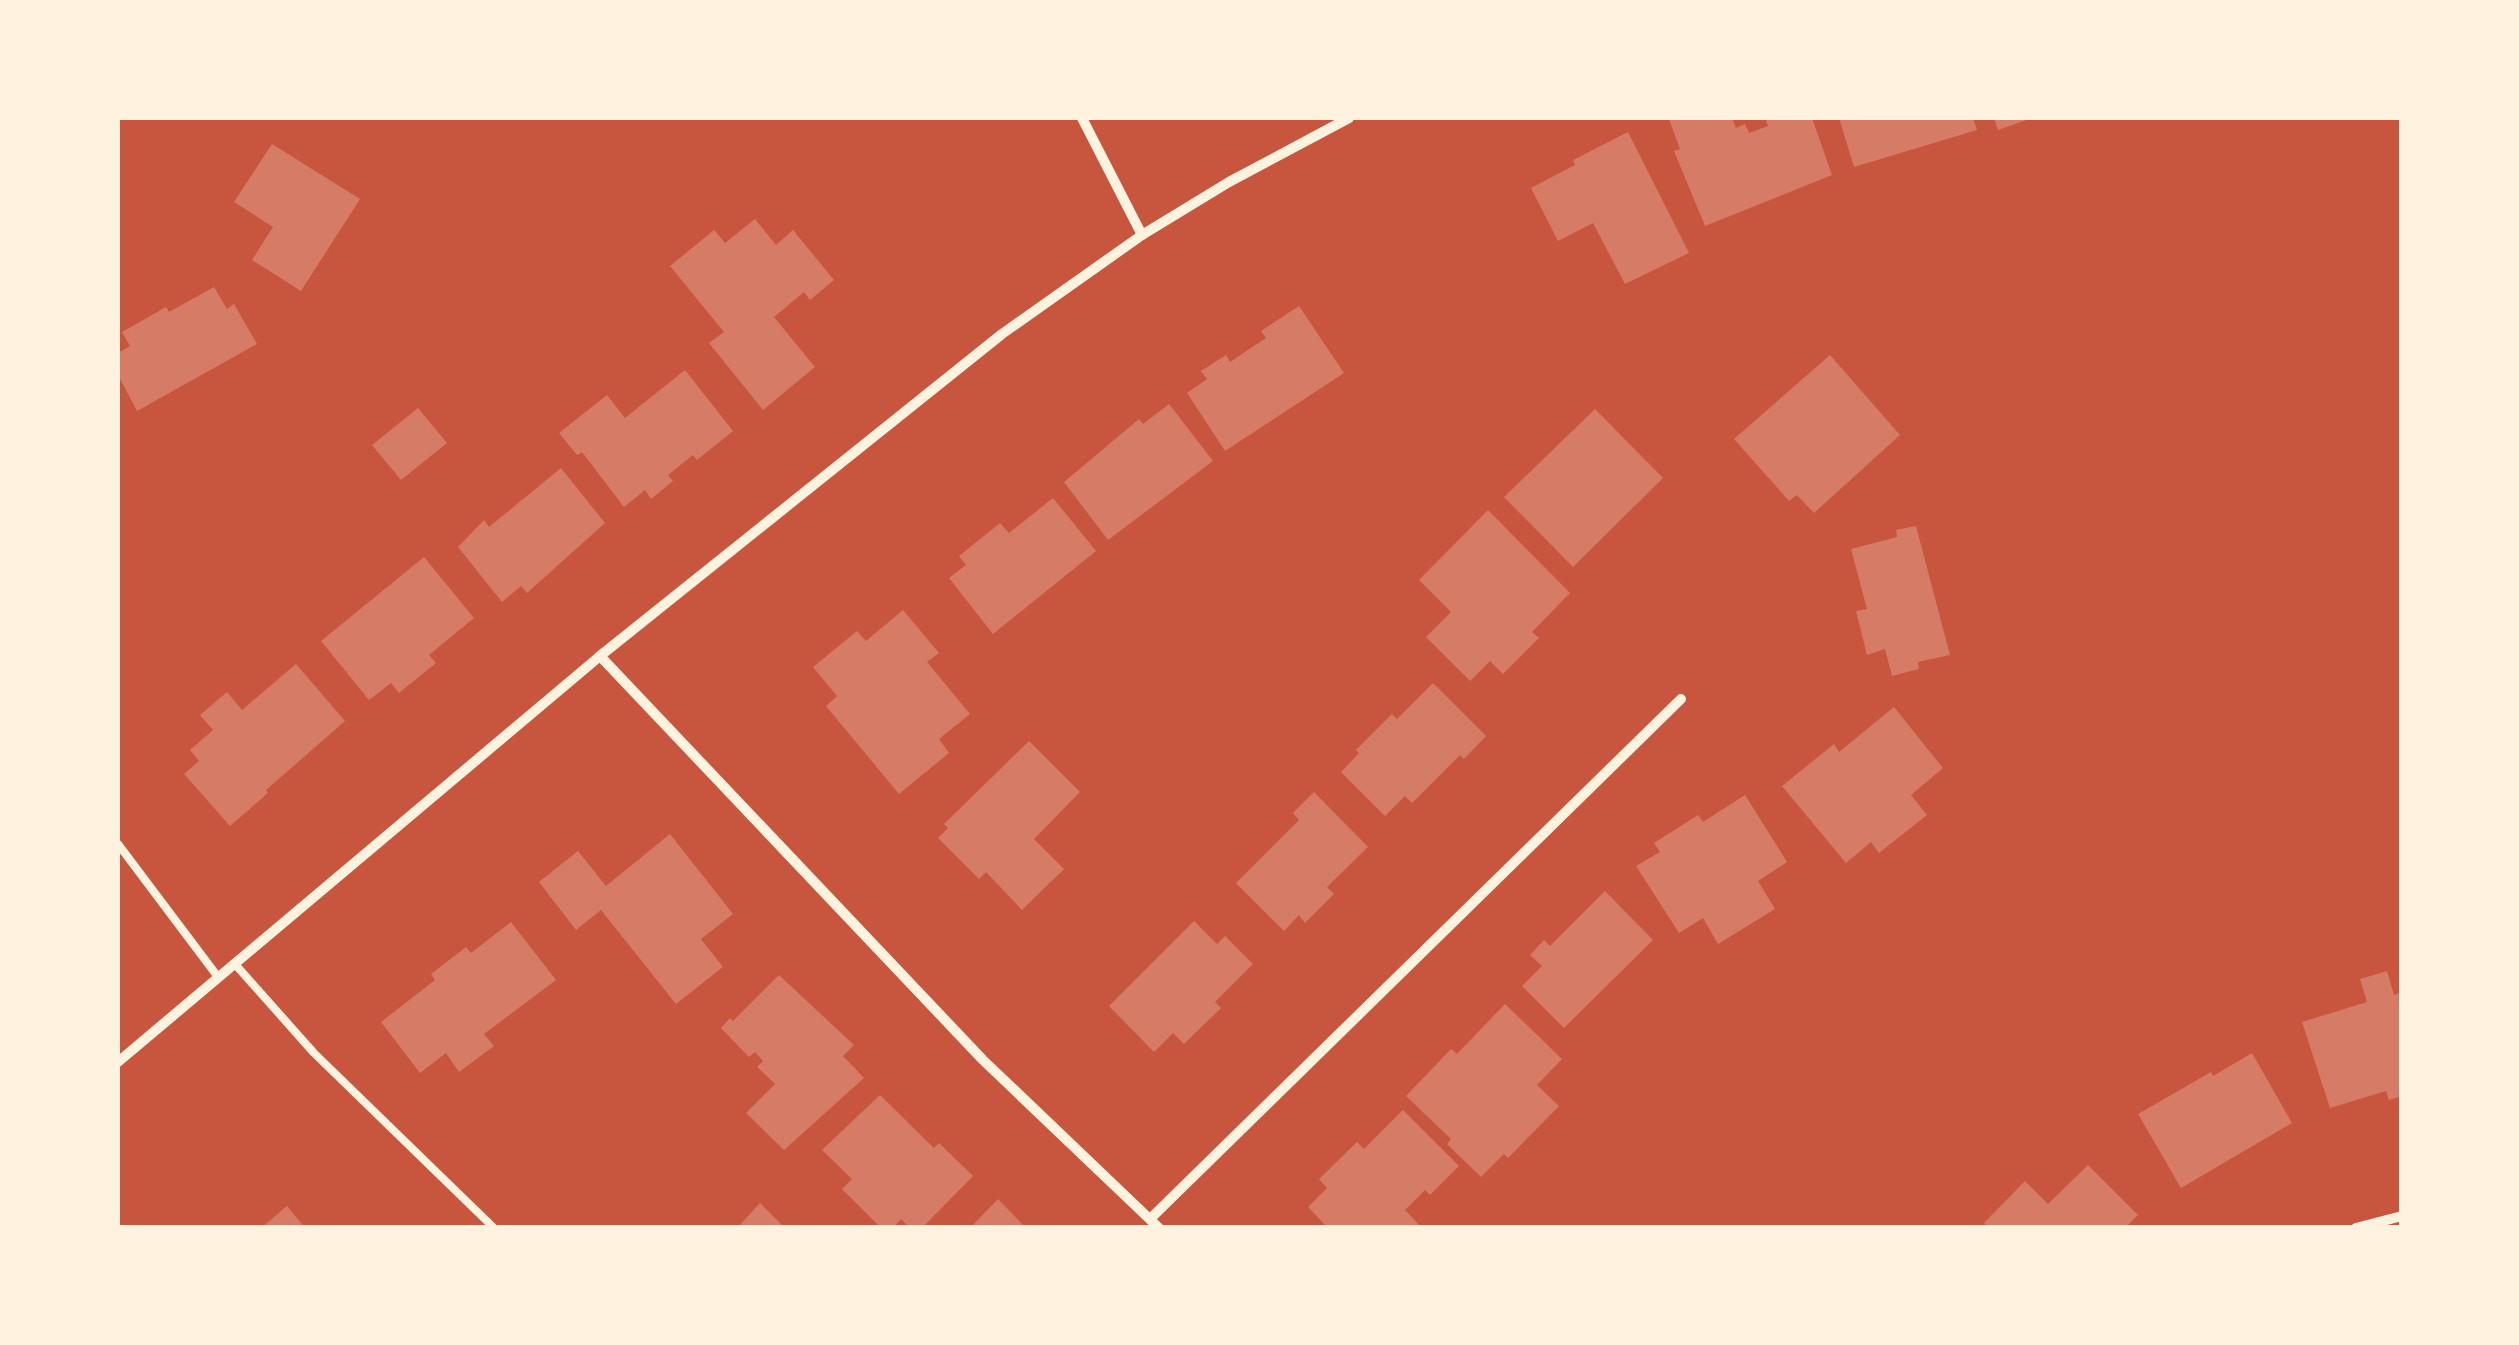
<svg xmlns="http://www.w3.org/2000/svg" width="2519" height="1345" viewBox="0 0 2519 1345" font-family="Spectral,serif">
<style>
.building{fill:#d67c66}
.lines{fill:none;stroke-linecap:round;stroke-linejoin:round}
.service{stroke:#fff3e0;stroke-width:8}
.minor{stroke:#fff3e0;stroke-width:10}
</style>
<rect width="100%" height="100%" fill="#c8553d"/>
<g class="building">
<polygon points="1732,118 1736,128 1745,124 1749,133 1768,126 1766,120 1772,118 1812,118 1832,175 1705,226 1674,151 1680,149 1669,119"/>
<polygon points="1839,118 1973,118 1977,130 1854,167"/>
<polygon points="1994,118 2032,118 1998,130"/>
<polygon points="1628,132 1689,253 1625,284 1593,223 1558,241 1531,188 1575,165 1573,160"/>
<polygon points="272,144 360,199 301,291 252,260 273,227 234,202"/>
<polygon points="755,219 776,245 793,230 834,280 810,300 804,292 774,317 815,367 763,410 709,343 724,332 670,266 714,230 725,243"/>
<polygon points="214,287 227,309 234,304 257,344 137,411 118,375 118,353 130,346 122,332 166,307 169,312"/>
<polygon points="1299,306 1344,373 1225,451 1187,393 1207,379 1201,371 1226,355 1230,362 1266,338 1261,331"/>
<polygon points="1830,355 1900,435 1814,513 1797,495 1789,501 1734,439"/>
<polygon points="685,370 733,431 697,460 693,455 668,475 673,481 651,499 645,490 624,507 582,452 577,455 559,433 607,395 625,418"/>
<polygon points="1169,404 1213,461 1108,540 1064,482 1139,419 1143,424"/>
<polygon points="418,408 447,443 401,480 372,445"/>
<polygon points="1595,409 1663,478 1573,567 1504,497"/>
<polygon points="561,468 605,523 527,593 521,586 502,602 458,547 484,520 489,527"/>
<polygon points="1053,498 1096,551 993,634 949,578 966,565 959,556 1000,523 1009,533"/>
<polygon points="1488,510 1570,593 1532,632 1539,638 1503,674 1490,661 1470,681 1426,637 1451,612 1419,580"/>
<polygon points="1916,526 1950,655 1918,662 1919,669 1892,676 1885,649 1867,655 1856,611 1867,609 1851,549 1897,537 1896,530"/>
<polygon points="424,557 474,618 429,655 436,663 399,693 391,683 369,700 321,641"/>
<polygon points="903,610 939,653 927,662 970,714 939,739 949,753 899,794 826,706 837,696 813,667 857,631 866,641"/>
<polygon points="296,664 345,721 266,790 268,793 230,826 184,774 199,761 190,750 213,730 200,715 227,692 242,710"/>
<polygon points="1433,683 1486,736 1464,759 1460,755 1412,803 1405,796 1385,816 1341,772 1359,753 1356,750 1392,714 1397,719"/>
<polygon points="1894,707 1943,768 1911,795 1927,815 1879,853 1871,842 1846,863 1782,786 1834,744 1839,752"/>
<polygon points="1029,741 1080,792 1034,839 1064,869 1022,910 986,872 979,879 938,838 948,828 944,824"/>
<polygon points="1314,792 1368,847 1327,887 1334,894 1305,923 1299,915 1284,931 1236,883 1299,820 1293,813"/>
<polygon points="1745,795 1787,862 1758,881 1775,909 1718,944 1703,918 1679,933 1636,866 1660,852 1654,843 1698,815 1703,822"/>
<polygon points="670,834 733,914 701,939 723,967 676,1004 601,910 576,930 539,882 578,851 606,886"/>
<polygon points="1605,891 1653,940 1564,1028 1522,986 1542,966 1530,955 1544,940 1550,946"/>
<polygon points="1194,921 1217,944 1225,936 1253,964 1215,1002 1221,1008 1184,1044 1173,1033 1154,1052 1109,1006"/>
<polygon points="511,922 556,980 484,1034 494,1046 459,1072 446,1053 420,1073 381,1022 435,980 431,974 466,947 471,953"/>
<polygon points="2387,971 2394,995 2402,992 2402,1096 2389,1100 2386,1091 2330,1108 2302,1022 2367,1002 2360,979"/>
<polygon points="779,975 854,1045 843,1056 864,1078 784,1150 746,1113 775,1084 757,1067 763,1061 755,1052 749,1057 721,1028 730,1018 733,1021"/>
<polygon points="1505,1004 1562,1059 1537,1085 1559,1106 1508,1158 1504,1154 1481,1177 1447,1144 1451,1139 1406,1096 1451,1049 1457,1054"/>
<polygon points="2252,1053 2292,1123 2181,1188 2138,1114 2211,1072 2213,1076"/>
<polygon points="880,1095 934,1148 939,1143 973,1176 922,1228 910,1228 901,1219 893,1228 881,1228 842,1189 852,1179 822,1150"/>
<polygon points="1403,1110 1459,1166 1430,1195 1425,1190 1405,1210 1422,1228 1328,1228 1308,1207 1327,1188 1319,1179 1357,1142 1364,1149"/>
<polygon points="2088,1165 2138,1215 2125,1228 1988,1228 1984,1223 2025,1181 2048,1204"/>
<polygon points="998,1199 1026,1228 970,1228"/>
<polygon points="760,1203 785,1228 737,1228"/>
<polygon points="287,1206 305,1228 261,1228"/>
</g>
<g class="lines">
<g class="service">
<polyline points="118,844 218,977"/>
<polyline points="234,963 314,1053 494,1228"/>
</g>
<g class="minor">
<polyline points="1082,118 1142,235"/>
<polyline points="600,656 983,1060 1159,1228"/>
<polyline points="118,1062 600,656 1002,334 1142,235 1229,182 1349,118"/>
<polyline points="1150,1219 1681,699"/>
<polyline points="2356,1228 2402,1216"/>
</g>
</g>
<rect width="2519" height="1345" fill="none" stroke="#fff3e0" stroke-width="240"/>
</svg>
